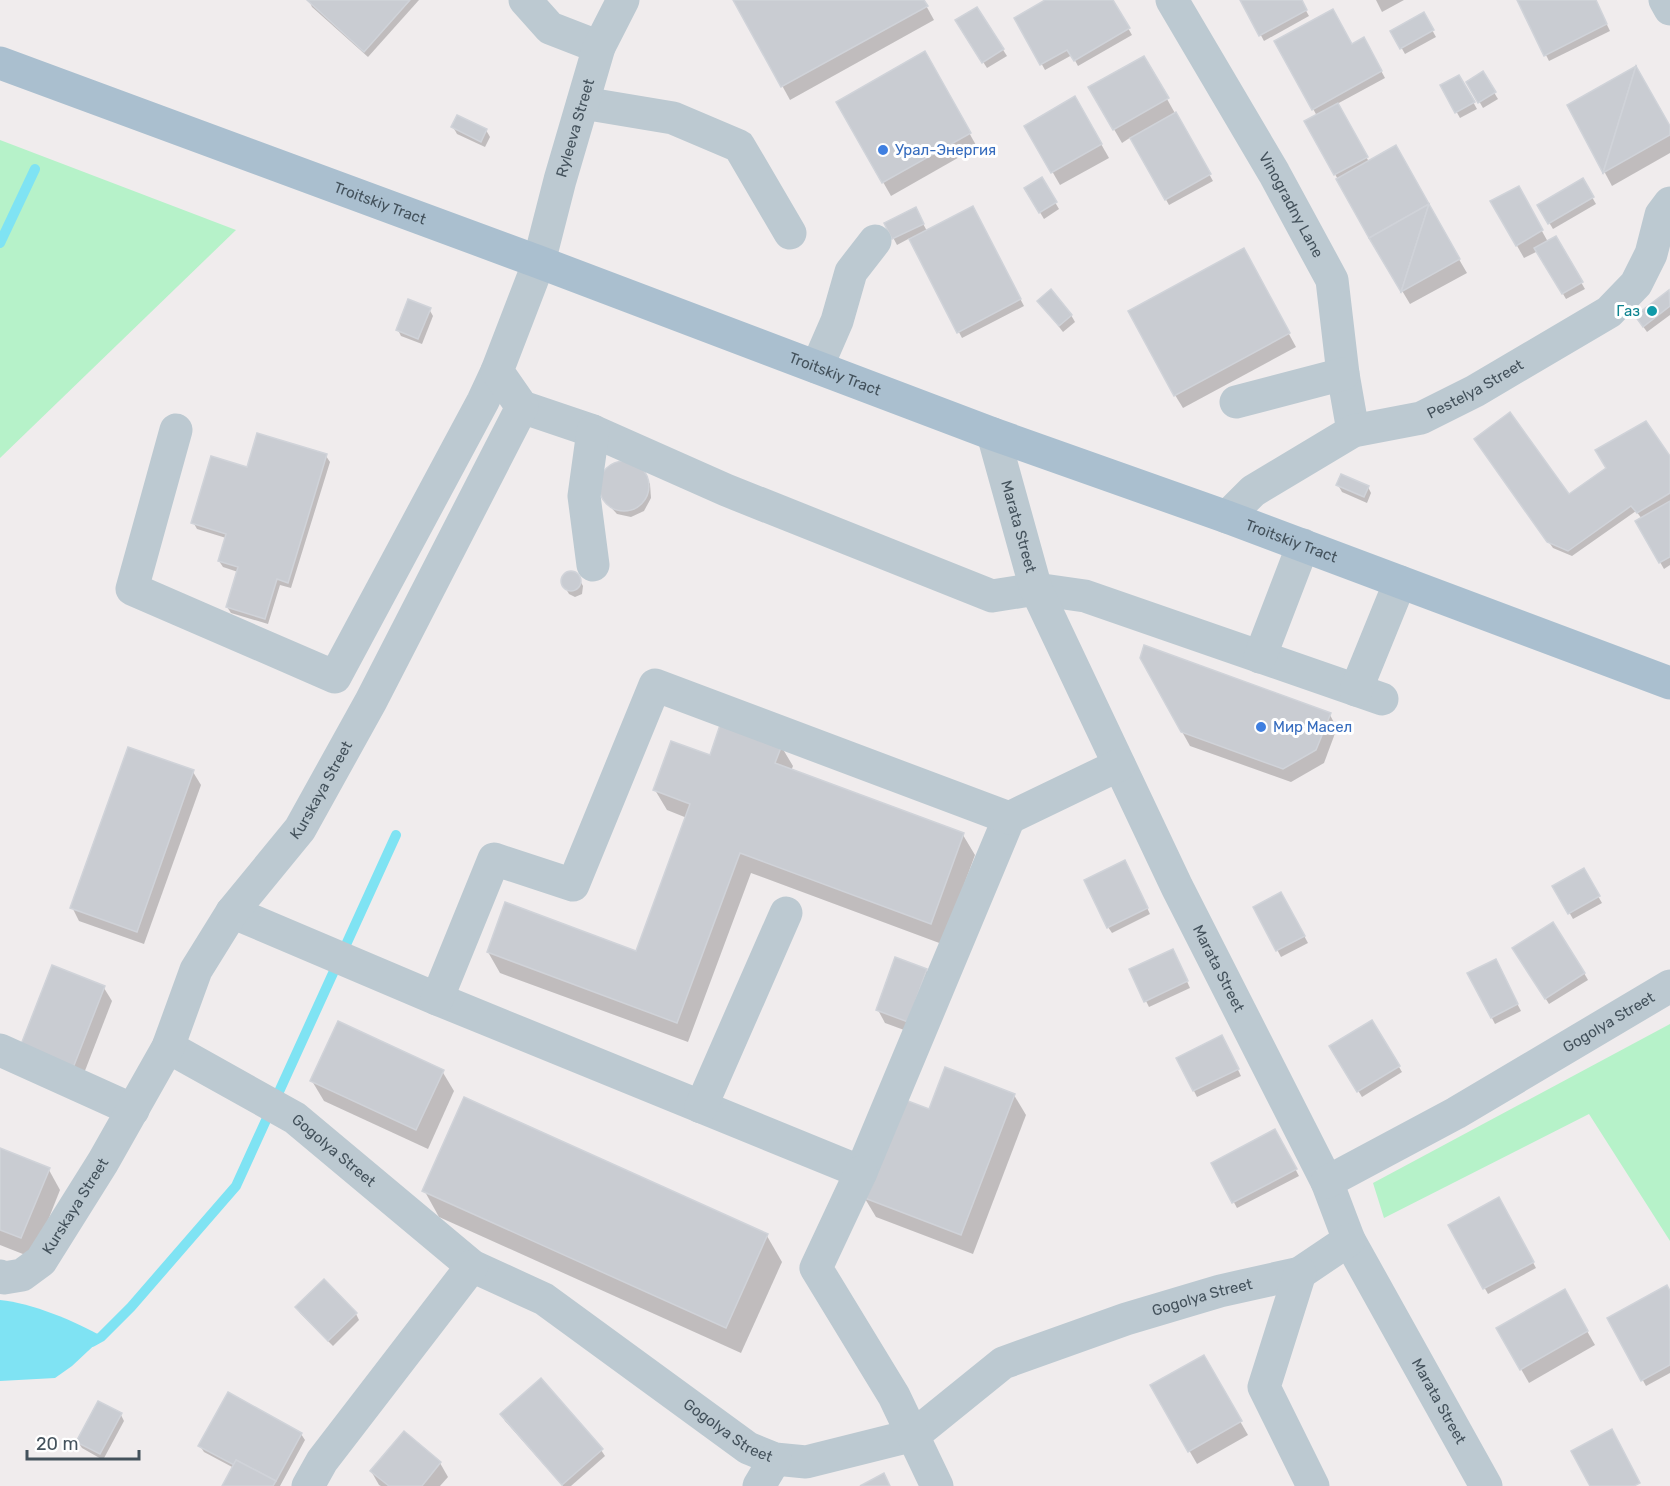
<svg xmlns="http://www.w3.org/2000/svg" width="1670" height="1486" viewBox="0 0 1670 1486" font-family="Rubik,sans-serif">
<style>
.green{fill:#b6f2c9}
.water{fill:#7fe3f3}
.shadow{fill:#0003}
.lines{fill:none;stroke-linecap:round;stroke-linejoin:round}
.stream{stroke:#7fe3f3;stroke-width:10}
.building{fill:#c9ccd2;stroke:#d0d3d9;stroke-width:1.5}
.minor{stroke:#bcc9d1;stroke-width:33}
.major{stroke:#aabfcf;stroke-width:33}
.shop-dot{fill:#3f7fe0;stroke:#fff;stroke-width:2}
.culture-dot{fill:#0f9aa8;stroke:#fff;stroke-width:2}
.labels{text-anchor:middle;stroke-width:6;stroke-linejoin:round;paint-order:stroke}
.street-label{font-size:15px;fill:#44525c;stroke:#fff}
.shop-label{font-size:15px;fill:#366cbe;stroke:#fff;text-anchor:start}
.culture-label{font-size:15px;fill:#0d838f;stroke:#fff;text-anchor:end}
</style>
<rect width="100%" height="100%" fill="#f0eced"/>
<g class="green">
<polygon points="0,140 236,230 0,458"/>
<polygon points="1670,1024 1670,1241 1589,1114 1384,1218 1373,1183"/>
</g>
<path class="water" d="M0,1300C32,1303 75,1321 103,1337L72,1366L55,1378L0,1381Z"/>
<g class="shadow">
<polygon points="309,0 419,0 368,57 312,7"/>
<polygon points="735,0 923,0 934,20 790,100"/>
<polygon points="1048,0 1112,0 1132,35 1078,66 1072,55 1045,70 1016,18"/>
<polygon points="1242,0 1300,0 1309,16 1264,41"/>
<polygon points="1376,0 1404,0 1382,12"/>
<polygon points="1518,0 1595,0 1610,31 1549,61"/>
<polygon points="977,9 1007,56 987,68 957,21"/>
<polygon points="1423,14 1436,37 1405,54 1392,31"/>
<polygon points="1364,39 1385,78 1337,104 1369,162 1436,220 1467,273 1410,304 1370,237 1306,122 1317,116 1276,41 1351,46"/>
<polygon points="925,53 977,147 891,196 838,103"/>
<polygon points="1144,58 1213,181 1169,205 1131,137 1122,143 1090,88"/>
<polygon points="1482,73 1498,99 1483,108 1468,82"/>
<polygon points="1459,77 1477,109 1460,118 1442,86"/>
<polygon points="1075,98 1109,158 1060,185 1026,126"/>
<polygon points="1569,106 1670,129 1670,153 1612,186"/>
<polygon points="453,127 486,130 490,137 485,147 457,134"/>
<polygon points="1041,179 1059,209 1044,219 1026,189"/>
<polygon points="1582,180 1596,204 1553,229 1539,206"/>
<polygon points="1518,188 1548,242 1555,238 1585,289 1566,299 1538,251 1524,258 1492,202"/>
<polygon points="915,209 927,231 976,214 1024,306 962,338 910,238 897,245 886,224"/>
<polygon points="1251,264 1296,347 1183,408 1175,395"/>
<polygon points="1668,292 1670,294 1670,315 1647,332 1640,322"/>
<polygon points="1039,301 1071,315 1075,322 1063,332"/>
<polygon points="429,309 433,316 422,344 401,336 398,330"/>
<polygon points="1480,445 1569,496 1670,458 1670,565 1664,569 1637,522 1642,519 1636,511 1572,556 1553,548"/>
<polygon points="326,456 330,462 291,588 280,585 268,624 231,613 227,607 238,572 223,567 219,561 226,538 197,529 193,522 248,469"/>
<polygon points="621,463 628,463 641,470 650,484 651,498 644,511 631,517 617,514 607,503 600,489 603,475 608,469"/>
<polygon points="1338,485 1368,487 1371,493 1367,503 1342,492"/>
<polygon points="570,573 577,575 583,586 582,594 575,597 569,594 562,582 565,575"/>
<polygon points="1141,658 1330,715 1337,728 1324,763 1291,782 1190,746"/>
<polygon points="781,746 793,766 791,771 963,835 975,855 942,944 751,873 688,1042 500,973 488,952 637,953 687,818 667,810 655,790 711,757"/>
<polygon points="193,772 201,785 144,944 79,921 72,907"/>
<polygon points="1128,868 1150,914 1112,933 1108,927"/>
<polygon points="1583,870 1602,903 1573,919 1554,886"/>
<polygon points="1281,894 1308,943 1281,957 1255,908"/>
<polygon points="1514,948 1584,973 1588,980 1549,1004"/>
<polygon points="1176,957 1190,988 1149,1007 1146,1001"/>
<polygon points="1498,967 1521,1011 1495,1024 1469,973"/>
<polygon points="926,970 934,984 915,1034 885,1023 878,1010"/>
<polygon points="104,988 112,1001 81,1081 29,1061"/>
<polygon points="1372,1022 1402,1072 1362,1097 1331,1046"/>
<polygon points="1225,1043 1241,1076 1197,1097 1178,1059"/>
<polygon points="442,1071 454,1091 428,1149 324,1101 312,1081"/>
<polygon points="1014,1095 1026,1115 973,1254 876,1217 864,1197 930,1111"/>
<polygon points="1275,1131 1299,1176 1237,1208 1213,1164"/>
<polygon points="0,1150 49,1170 60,1190 33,1258 0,1245"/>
<polygon points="424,1190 767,1236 782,1262 741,1353 439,1217"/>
<polygon points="1499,1199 1536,1268 1488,1294 1450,1226"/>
<polygon points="323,1281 356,1314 359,1320 333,1346 300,1313 297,1307"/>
<polygon points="1564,1291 1595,1345 1529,1383 1498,1329"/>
<polygon points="1670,1293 1670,1373 1646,1386 1609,1319"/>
<polygon points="1203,1357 1248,1435 1197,1464 1152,1386"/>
<polygon points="121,1415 124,1421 103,1460 82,1448 78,1442"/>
<polygon points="502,1415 601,1450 605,1456 571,1486 563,1486 505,1421"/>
<polygon points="404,1433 440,1463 448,1477 440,1486 381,1486 379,1485 371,1471"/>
<polygon points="301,1434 305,1440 280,1486 224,1486 234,1468 204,1452 200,1446"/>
</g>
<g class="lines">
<g class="stream">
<polyline points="0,243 35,169"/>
<polyline points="92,1342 101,1337 131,1307 236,1186 396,835"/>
</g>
</g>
<g class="building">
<polygon points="307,0 410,0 364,52"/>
<polygon points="733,0 924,0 928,6 781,87"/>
<polygon points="1045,0 1113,0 1130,28 1074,61 1067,50 1040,65 1014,18"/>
<polygon points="1240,0 1302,0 1307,10 1259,36"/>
<polygon points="1517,0 1596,0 1607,24 1544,56"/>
<polygon points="977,7 1004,49 982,63 955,20"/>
<polygon points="1333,9 1352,44 1364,37 1382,71 1312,110 1274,41"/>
<polygon points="1424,12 1434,30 1400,49 1390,31"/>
<polygon points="925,51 971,133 882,183 836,102"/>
<polygon points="1144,56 1169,98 1113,130 1088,87"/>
<polygon points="1636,66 1603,173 1567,105"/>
<polygon points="1636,66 1670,126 1670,135 1603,173"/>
<polygon points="1483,71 1496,92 1478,103 1466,82"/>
<polygon points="1459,75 1475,102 1455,113 1440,85"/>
<polygon points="1075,96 1102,144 1051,173 1024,126"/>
<polygon points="1338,103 1368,157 1334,175 1304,121"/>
<polygon points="1176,112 1211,174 1165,200 1130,138"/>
<polygon points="457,115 487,129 481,142 451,127"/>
<polygon points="1396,145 1429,204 1369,238 1336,179"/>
<polygon points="1042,177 1057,202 1039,213 1024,188"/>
<polygon points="1583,178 1594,197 1548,224 1537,205"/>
<polygon points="1519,186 1543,230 1516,246 1490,201"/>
<polygon points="1429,204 1401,292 1369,238"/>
<polygon points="1429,204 1460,259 1401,292"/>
<polygon points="973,206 1021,299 957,333 909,239"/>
<polygon points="916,207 924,224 892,239 884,223"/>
<polygon points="1556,236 1583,282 1562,294 1534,248"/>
<polygon points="1244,248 1290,333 1174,396 1128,311"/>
<polygon points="1051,289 1072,315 1059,326 1037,301"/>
<polygon points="1669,290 1670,306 1643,327 1635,316"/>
<polygon points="408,299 431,308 418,339 396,330"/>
<polygon points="1510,412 1569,494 1606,468 1595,450 1646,421 1670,456 1670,493 1637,513 1631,506 1568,551 1547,542 1474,439"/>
<polygon points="257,433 327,454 288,583 277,579 265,619 226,607 238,567 218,561 226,534 191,523 211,456 247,467"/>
<circle cx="624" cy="486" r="25"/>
<polygon points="1341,474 1369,486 1364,497 1336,485"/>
<polygon points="1670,501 1670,557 1659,563 1635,521"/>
<circle cx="571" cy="581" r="10"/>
<polygon points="1144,645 1331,713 1316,750 1283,769 1181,732 1140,658"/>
<polygon points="721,722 782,745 775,763 964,833 931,924 740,853 677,1023 487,952 505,902 636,951 690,804 653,790 671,741 710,755"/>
<polygon points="128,747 194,770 137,932 70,908"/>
<polygon points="1125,860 1148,908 1107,928 1084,880"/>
<polygon points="1584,868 1600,896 1568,914 1552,886"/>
<polygon points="1281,892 1305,936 1276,951 1253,907"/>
<polygon points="1553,922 1585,973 1545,999 1512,948"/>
<polygon points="1173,949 1188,981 1144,1002 1129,969"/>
<polygon points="895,957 927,969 908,1022 876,1010"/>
<polygon points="1496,959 1518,1004 1491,1018 1467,973"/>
<polygon points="52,965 105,986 73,1068 20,1047"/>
<polygon points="1372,1020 1400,1066 1357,1092 1329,1046"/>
<polygon points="338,1021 444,1070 416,1130 310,1081"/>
<polygon points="1222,1035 1239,1069 1193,1091 1176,1058"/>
<polygon points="945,1067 1015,1094 961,1235 862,1197 900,1098 929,1109"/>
<polygon points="464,1097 768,1234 726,1328 422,1191"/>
<polygon points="1275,1129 1297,1169 1232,1203 1211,1163"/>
<polygon points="0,1148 50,1168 21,1238 0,1230"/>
<polygon points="1499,1197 1534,1262 1483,1289 1448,1225"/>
<polygon points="324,1279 357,1313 328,1341 295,1307"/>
<polygon points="1667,1285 1670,1291 1670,1365 1641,1381 1607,1318"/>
<polygon points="1565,1289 1588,1331 1520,1370 1496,1328"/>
<polygon points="1204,1355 1242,1421 1188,1452 1150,1385"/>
<polygon points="541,1378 603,1449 562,1485 500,1414"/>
<polygon points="228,1392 302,1433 276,1481 236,1460 234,1465 198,1446"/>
<polygon points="98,1401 122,1413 100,1454 76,1442"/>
<polygon points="1612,1429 1640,1483 1634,1486 1590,1486 1571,1451"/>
<polygon points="404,1431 441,1462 422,1486 389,1486 370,1471"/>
<polygon points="236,1460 276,1481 273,1486 222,1486"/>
<polygon points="884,1473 890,1486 860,1486"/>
</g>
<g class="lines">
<g class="minor">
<polyline points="525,0 550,28 599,47"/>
<path id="s1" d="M1172,0L1274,173L1332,280L1343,374L1353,431"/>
<polyline points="1665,0 1670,9"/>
<polyline points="583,103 673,118 739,146 790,233"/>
<polyline points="817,367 837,321 851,272 875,241"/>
<polyline points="1236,402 1343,374"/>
<polyline points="522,407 593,431 726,490 992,596 1036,589 1085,596 1382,699"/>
<polyline points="176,430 132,589 335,677 483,401 497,371"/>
<polyline points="593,431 584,496 593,565"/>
<path id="s2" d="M993,434L1036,589L1177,887L1327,1182L1349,1240L1486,1486"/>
<path id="s3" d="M1227,517L1253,491L1353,431L1421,418L1475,391L1609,312L1636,284L1651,254L1661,215L1670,203"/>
<polyline points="1260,657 1303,545"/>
<polyline points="1356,690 1400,582"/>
<polyline points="232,912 437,999 861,1172 1009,818"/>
<polyline points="437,999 494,859 573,885 655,685 1009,818 1119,765"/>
<path id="s4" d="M168,1047L295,1118L472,1266L544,1299L748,1448L775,1459L806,1462L914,1435L1003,1363L1126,1319L1220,1291L1300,1273L1349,1240"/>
<polyline points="0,1050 133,1110"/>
<polyline points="701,1107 786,913"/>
<polyline points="861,1172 816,1268 894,1396 937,1486"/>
<path id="s5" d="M1327,1182L1456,1113L1670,986"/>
<polyline points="1300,1273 1264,1387 1313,1486"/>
<path id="s6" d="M0,1276L4,1278L22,1275L41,1261L103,1162L168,1047L196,970L232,912L300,829L371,701L522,407L497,371L539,262L560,180L599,47L623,0"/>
<polyline points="308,1486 322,1461 472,1266"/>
<polyline points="759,1486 775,1459"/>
</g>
<path class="major" id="s7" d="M0,63L539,262L993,434L1227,517L1670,683"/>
</g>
<g class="shop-dot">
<circle cx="883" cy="150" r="6"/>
<circle cx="1261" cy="727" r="6"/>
</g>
<circle class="culture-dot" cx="1652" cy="311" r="6"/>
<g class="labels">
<g class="street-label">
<text dy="5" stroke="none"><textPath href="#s6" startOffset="1329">Ryleeva Street</textPath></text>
<text dy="5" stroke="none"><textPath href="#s7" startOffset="405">Troitskiy Tract</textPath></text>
<text dy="5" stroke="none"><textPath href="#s1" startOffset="237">Vinogradny Lane</textPath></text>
<text dy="5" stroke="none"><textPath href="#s7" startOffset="891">Troitskiy Tract</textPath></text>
<text dy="5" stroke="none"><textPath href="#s3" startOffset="284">Pestelya Street</textPath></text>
<text dy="5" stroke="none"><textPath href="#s2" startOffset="96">Marata Street</textPath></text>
<text dy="5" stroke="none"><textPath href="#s7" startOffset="1377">Troitskiy Tract</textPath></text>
<text dy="5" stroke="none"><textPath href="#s6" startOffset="597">Kurskaya Street</textPath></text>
<text dy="5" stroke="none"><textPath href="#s2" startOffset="582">Marata Street</textPath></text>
<text dy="5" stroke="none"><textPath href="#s5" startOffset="324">Gogolya Street</textPath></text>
<text dy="5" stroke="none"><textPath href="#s4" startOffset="196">Gogolya Street</textPath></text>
<text dy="5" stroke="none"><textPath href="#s6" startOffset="111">Kurskaya Street</textPath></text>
<text dy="5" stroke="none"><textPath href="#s4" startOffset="1204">Gogolya Street</textPath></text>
<text dy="5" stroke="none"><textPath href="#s2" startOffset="1068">Marata Street</textPath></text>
<text dy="5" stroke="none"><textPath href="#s4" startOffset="682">Gogolya Street</textPath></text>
</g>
<g class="shop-label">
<text x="895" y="155">Урал-Энергия</text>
<text x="1273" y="732">Мир Масел</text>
</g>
<g class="culture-label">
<text x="1640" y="316">Газ</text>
</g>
</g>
<path d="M27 1450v9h112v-9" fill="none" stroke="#44525c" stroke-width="3"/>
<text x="36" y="1450" font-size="18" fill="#44525c" stroke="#ffffff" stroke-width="4.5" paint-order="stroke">20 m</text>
</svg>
